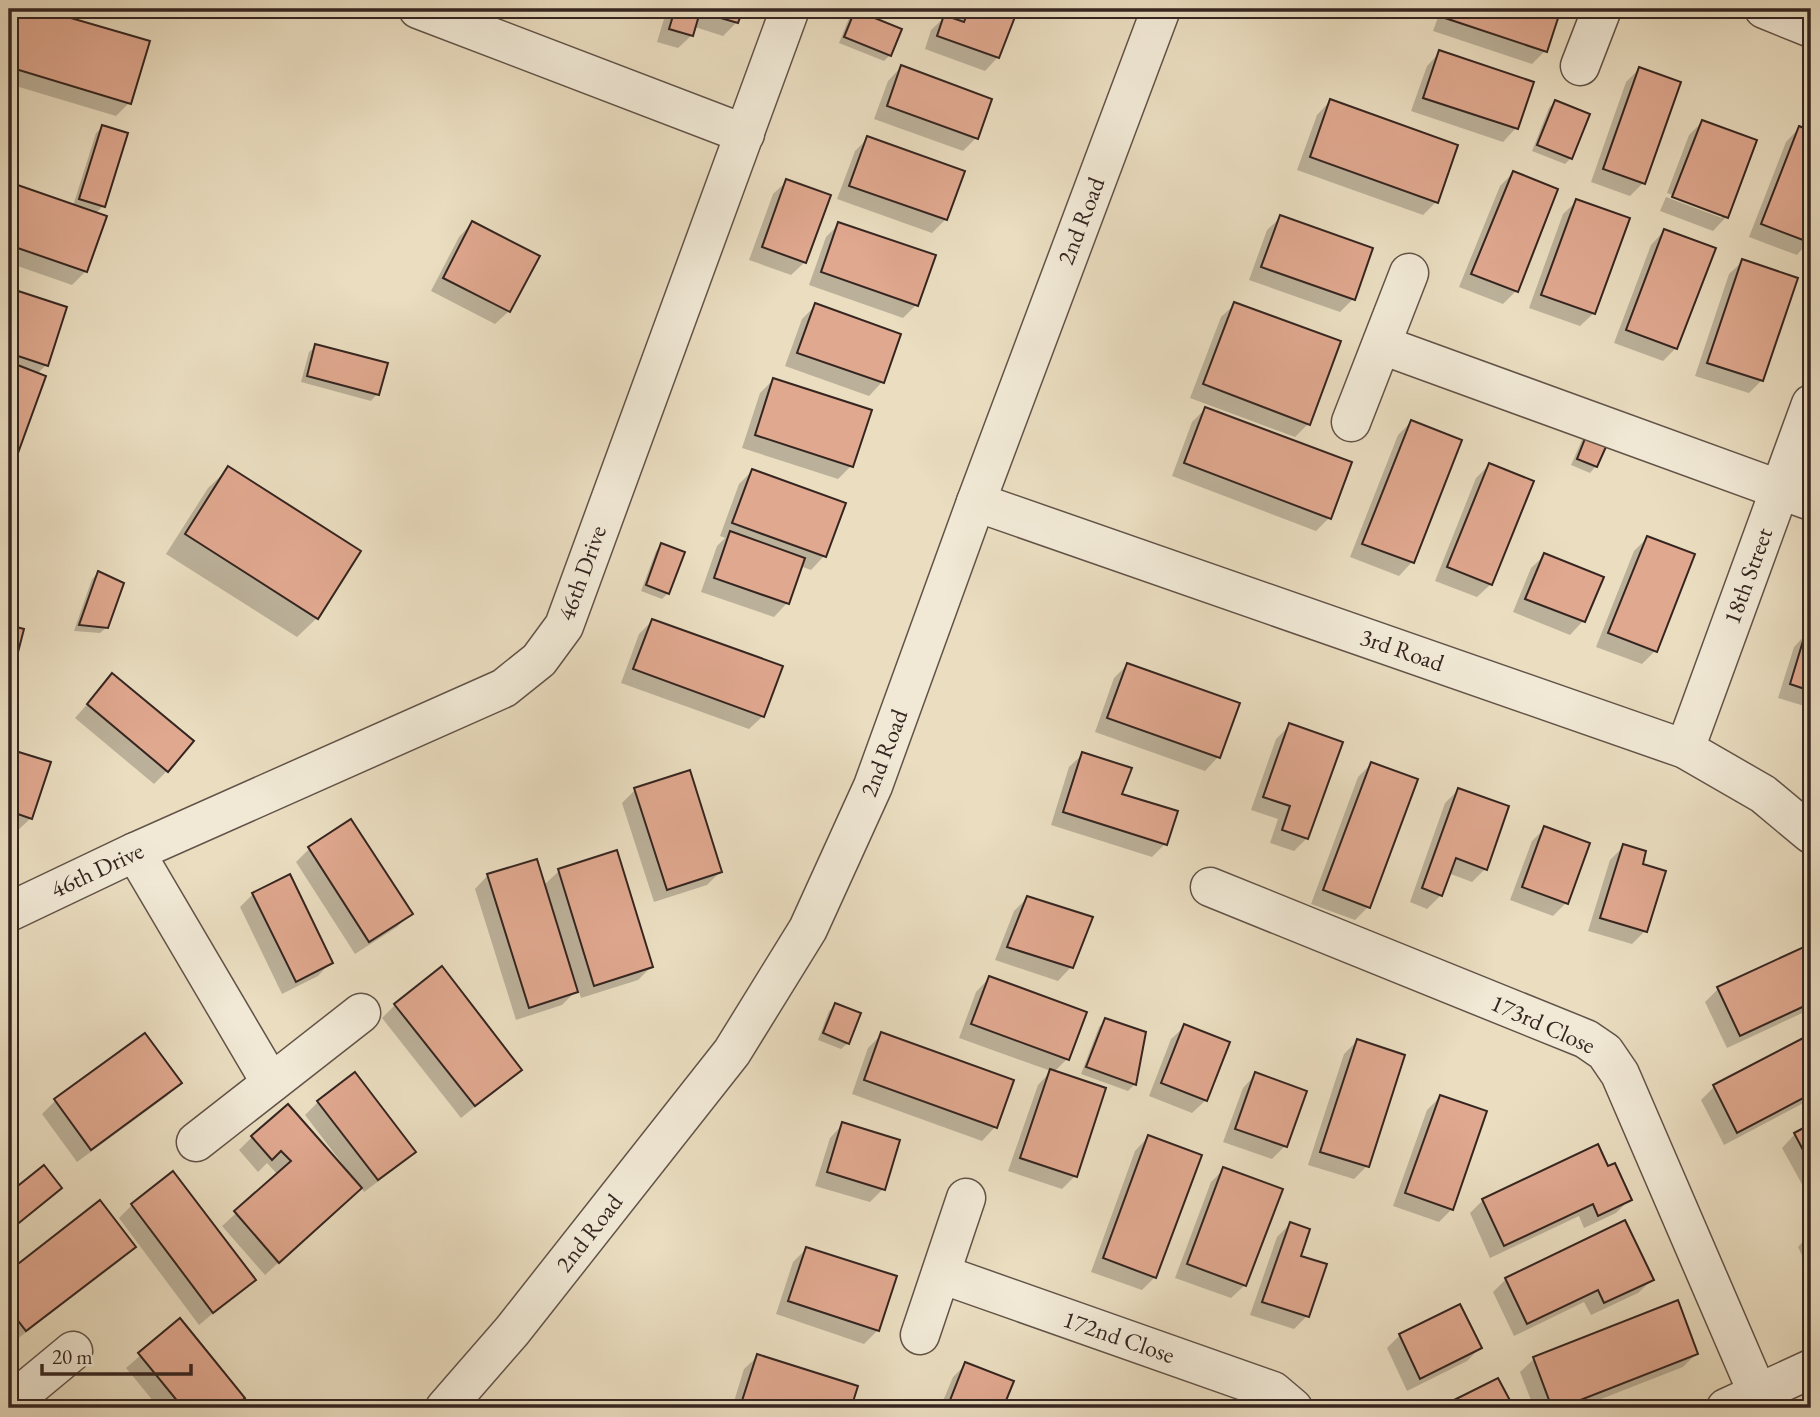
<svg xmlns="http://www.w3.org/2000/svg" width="1820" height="1417" viewBox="0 0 1820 1417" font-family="'EB Garamond',serif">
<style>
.shadow{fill:#0003}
.building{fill:#e0a88f;stroke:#352520;stroke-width:2}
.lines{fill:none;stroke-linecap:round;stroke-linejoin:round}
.minor-casing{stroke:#625348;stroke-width:41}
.tertiary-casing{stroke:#625348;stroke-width:41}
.minor{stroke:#f1e9d6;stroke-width:38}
.tertiary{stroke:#f1e9d6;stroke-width:38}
.labels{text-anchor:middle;stroke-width:5;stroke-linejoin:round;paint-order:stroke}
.street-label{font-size:24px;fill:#352520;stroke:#f1e9d6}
</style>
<rect width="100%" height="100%" fill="#eaddc0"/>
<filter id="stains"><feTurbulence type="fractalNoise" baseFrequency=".00286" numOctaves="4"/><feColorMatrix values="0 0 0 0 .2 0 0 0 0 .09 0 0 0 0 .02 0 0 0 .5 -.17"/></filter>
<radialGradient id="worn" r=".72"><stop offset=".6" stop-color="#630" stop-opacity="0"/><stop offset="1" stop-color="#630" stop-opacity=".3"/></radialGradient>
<g class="shadow">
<polygon points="9,9 34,9 147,43 129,103 116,116 9,84"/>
<polygon points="667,9 741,9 737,22 723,36 695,27 692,35 678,48 657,42"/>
<polygon points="962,9 1016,9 998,57 985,71 925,49 931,30 945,17 957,22"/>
<polygon points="1441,9 1559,9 1545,51 1532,64 1433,31"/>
<polygon points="855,12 890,55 884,61 839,43 849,18"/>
<polygon points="1440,52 1531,83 1516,128 1503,142 1411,111 1427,66"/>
<polygon points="901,67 976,138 963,151 874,119 888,81"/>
<polygon points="1639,69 1643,183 1630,196 1591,182 1626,82"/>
<polygon points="1330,101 1436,202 1423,215 1297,170 1317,115"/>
<polygon points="1555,102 1571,158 1565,164 1532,151 1549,108"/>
<polygon points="1702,122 1726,217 1713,231 1660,211 1666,197 1722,218 1722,214 1667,193 1689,135"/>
<polygon points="103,127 103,206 95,214 86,271 72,285 9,263 9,184 73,206 96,133"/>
<polygon points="1799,128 1811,133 1811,239 1797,255 1749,237 1786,142"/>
<polygon points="868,138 946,219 932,233 837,199 855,151"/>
<polygon points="1513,173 1516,291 1503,304 1459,287 1500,186"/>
<polygon points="787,181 805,262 791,275 749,260 773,194"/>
<polygon points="1577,201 1594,313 1580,326 1529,308 1563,214"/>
<polygon points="1281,217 1353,299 1340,312 1249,280 1267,230"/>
<polygon points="472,223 509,311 495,324 431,291 459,237"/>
<polygon points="839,224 916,305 903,318 809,285 826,237"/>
<polygon points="1664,231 1676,348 1663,361 1614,343 1651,245"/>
<polygon points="1743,261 1762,380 1749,393 1695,376 1729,274"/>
<polygon points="9,290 65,308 46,365 37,374 17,452 10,459"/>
<polygon points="1235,304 1308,424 1295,437 1190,398 1221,317"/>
<polygon points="816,305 899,335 882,382 869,396 785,366 802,319"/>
<polygon points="316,346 377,394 371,401 301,382 309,352"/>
<polygon points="773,380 851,466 838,479 742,448 760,393"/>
<polygon points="1205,409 1329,518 1316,531 1172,476 1192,422"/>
<polygon points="1411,422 1460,441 1412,562 1399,576 1350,557 1398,435"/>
<polygon points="1588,433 1596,466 1590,473 1571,465 1582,440"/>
<polygon points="1489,465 1491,584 1477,597 1435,581 1476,478"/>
<polygon points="228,469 317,618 297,637 166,554 208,488"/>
<polygon points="752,471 843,504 824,556 811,570 800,566 787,603 774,617 701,592 717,546 725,538 720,536 739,484"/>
<polygon points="1647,538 1655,651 1642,664 1596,647 1634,551"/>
<polygon points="662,545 668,593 662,599 641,591 656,551"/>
<polygon points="1545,555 1601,578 1583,621 1570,635 1513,612 1531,568"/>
<polygon points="98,573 107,627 100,633 74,631 92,579"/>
<polygon points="652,621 763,716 749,729 621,683 639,634"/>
<polygon points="1807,633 1811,635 1811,708 1778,698 1794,647"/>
<polygon points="1127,665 1218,757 1205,771 1095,732 1114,678"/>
<polygon points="112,676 167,771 154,784 75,718"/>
<polygon points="1289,726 1307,838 1294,851 1270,843 1278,819 1251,810 1276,739"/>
<polygon points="9,751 49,763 31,818 17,831 9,828"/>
<polygon points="1083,754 1165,844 1152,857 1051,825 1069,767"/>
<polygon points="1371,764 1368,907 1355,920 1311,904 1358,777"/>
<polygon points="635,790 720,872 707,885 654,902 622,803"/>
<polygon points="1458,790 1485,869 1472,882 1448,873 1441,895 1427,909 1410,902 1445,803"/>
<polygon points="1545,828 1566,903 1553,916 1510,900 1532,841"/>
<polygon points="1624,846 1640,865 1645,931 1632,944 1588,931 1610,860"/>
<polygon points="309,849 410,914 397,927 355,954 296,862"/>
<polygon points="559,871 651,967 638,980 581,998 578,989 562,1005 516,1020 475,889 488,875 543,886"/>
<polygon points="253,894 331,962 318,976 282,994 240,907"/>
<polygon points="1027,898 1091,919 1071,967 1058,981 995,960 1014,911"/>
<polygon points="1805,948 1811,962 1811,1009 1727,1048 1705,1002 1718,989"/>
<polygon points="989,978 1067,1059 1054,1072 1075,1176 1062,1189 1008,1171 1038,1085 1051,1071 959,1038 976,992"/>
<polygon points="395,1005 520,1070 461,1118 382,1018"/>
<polygon points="836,1005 848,1043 841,1049 818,1040 829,1011"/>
<polygon points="1106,1020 1144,1033 1134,1085 1128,1091 1081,1074 1099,1027"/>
<polygon points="1185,1026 1206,1100 1192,1113 1149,1096 1171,1039"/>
<polygon points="882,1034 995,1127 982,1141 852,1094 868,1048"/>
<polygon points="145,1035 180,1083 167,1096 77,1162 42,1114 55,1101"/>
<polygon points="1811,1036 1811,1099 1724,1145 1701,1100 1714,1087"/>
<polygon points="1357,1041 1367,1166 1354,1179 1308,1165 1344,1054"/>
<polygon points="1256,1074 1285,1146 1272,1159 1223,1142 1243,1088"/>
<polygon points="1440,1097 1452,1209 1439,1222 1393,1206 1427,1110"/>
<polygon points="318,1102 413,1151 400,1165 364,1192 361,1187 265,1275 222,1226 278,1175 267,1163 258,1172 239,1150 252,1137 342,1168 344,1166 305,1115"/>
<polygon points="843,1124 883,1189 870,1202 815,1186 830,1138"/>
<polygon points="1811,1126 1811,1196 1809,1197 1782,1148 1795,1134"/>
<polygon points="1148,1137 1155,1277 1142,1290 1091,1272 1135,1151"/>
<polygon points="44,1168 60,1188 9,1232 9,1196"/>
<polygon points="1224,1169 1245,1285 1231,1298 1175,1278 1211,1182"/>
<polygon points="1607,1169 1630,1199 1616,1213 1584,1228 1579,1216 1490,1258 1470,1213 1483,1200"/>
<polygon points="173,1173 254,1279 199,1325 119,1218 132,1205"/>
<polygon points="100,1203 134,1247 121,1260 12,1343 9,1339 9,1273"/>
<polygon points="1290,1224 1298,1257 1307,1316 1294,1329 1250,1315 1277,1237"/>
<polygon points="1811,1233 1811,1269 1809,1270 1798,1247"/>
<polygon points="806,1249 878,1330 864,1344 776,1314 793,1262"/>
<polygon points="1506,1279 1652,1280 1638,1293 1591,1315 1584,1302 1514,1336 1493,1292"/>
<polygon points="1677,1302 1696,1354 1683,1367 1578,1408 1534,1408 1520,1372 1534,1359"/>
<polygon points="180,1321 243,1398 233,1408 159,1408 126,1368"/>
<polygon points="1400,1335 1480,1348 1467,1361 1407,1391 1387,1348"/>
<polygon points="758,1356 856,1387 849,1408 732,1408 744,1369"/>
<polygon points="966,1364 1012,1382 1001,1408 940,1408 953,1377"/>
<polygon points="660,1404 671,1408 656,1408"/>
</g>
<g class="building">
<polygon points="9,9 40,9 150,41 131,104 9,67"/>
<polygon points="675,9 743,9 738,23 700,12 693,36 669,29"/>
<polygon points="969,9 1018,9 999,58 937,36 944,15 964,22"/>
<polygon points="1448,9 1561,9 1547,52 1445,18"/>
<polygon points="855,10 902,29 891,56 844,37"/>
<polygon points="1439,50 1534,82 1518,129 1423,98"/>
<polygon points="901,65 992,99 978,139 887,106"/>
<polygon points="1639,67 1681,82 1645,184 1603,169"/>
<polygon points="1330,99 1458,145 1438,203 1310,157"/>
<polygon points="1555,100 1590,114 1572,159 1537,145"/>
<polygon points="1702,120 1757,140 1728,218 1672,197"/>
<polygon points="102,125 128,133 105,207 79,199"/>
<polygon points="1799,126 1811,131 1811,243 1761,224"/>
<polygon points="867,136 965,171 947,220 849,186"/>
<polygon points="1513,171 1558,189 1518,292 1471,274"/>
<polygon points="786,179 831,195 806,263 762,247"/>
<polygon points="9,182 107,216 87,272 9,245"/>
<polygon points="1576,199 1630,218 1595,314 1541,295"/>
<polygon points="1280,215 1373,248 1355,300 1261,267"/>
<polygon points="472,221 540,256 510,312 443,278"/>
<polygon points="838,222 936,255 918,306 821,272"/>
<polygon points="1664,229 1716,248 1677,349 1626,330"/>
<polygon points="1742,259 1798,278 1763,381 1707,363"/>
<polygon points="9,288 67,307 48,366 9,353"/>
<polygon points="1234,302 1341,341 1310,425 1203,384"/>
<polygon points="815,303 901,334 884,383 797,353"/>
<polygon points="315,344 388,363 379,395 307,376"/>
<polygon points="15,364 46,376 18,453 9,450 9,383"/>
<polygon points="773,378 872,410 853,467 755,435"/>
<polygon points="1205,407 1352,462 1331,519 1184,463"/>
<polygon points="1411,420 1462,440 1414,563 1362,544"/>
<polygon points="1588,431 1609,440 1597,467 1577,459"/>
<polygon points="1489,463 1534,481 1492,585 1447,567"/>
<polygon points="228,466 361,551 318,619 185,534"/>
<polygon points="752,469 846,503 826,557 732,523"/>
<polygon points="730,531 805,558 789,604 714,578"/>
<polygon points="1647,536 1695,554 1657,652 1608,633"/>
<polygon points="661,543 685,552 669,594 646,585"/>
<polygon points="1544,553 1604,577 1585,622 1525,599"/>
<polygon points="98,571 124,583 108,628 79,625"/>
<polygon points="652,619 783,666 764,717 633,669"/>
<polygon points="9,625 24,629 11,679 9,678"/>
<polygon points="1806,631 1811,633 1811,691 1790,684"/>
<polygon points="1127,663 1240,703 1220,758 1107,718"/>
<polygon points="112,673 194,741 168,772 87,704"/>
<polygon points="1289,723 1343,742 1308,839 1282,830 1290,806 1263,797"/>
<polygon points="9,749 51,762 32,819 9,811"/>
<polygon points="1082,752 1132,768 1122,794 1178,811 1167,845 1063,812"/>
<polygon points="1371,762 1418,779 1370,908 1323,890"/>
<polygon points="690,770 722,872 667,890 634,788"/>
<polygon points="1458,788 1509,806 1487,870 1456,858 1442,896 1422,888"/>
<polygon points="351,819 413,914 369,942 308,847"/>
<polygon points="1544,826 1590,843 1568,904 1522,887"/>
<polygon points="1623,844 1646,851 1643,864 1666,871 1647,932 1600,918"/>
<polygon points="617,850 653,967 594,986 558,869"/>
<polygon points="537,859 578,992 529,1008 487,874"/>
<polygon points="290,874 333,963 296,982 252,893"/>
<polygon points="1027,896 1093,917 1073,968 1007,947"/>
<polygon points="1806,946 1811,958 1811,1003 1740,1036 1717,987"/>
<polygon points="442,966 522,1070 475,1106 394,1004"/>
<polygon points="989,976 1087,1012 1069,1060 971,1024"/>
<polygon points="835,1003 861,1013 849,1044 823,1033"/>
<polygon points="1105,1018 1146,1032 1136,1085 1086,1067"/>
<polygon points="1184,1024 1230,1042 1207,1101 1161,1083"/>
<polygon points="881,1032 1014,1080 997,1128 864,1080"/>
<polygon points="145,1033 182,1083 91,1150 54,1099"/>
<polygon points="1811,1034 1811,1094 1737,1133 1713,1085"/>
<polygon points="1357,1039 1405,1055 1369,1167 1320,1152"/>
<polygon points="1050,1069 1106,1088 1077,1177 1020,1158"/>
<polygon points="355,1072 416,1152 378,1180 317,1101"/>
<polygon points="1255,1072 1307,1091 1287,1147 1235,1129"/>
<polygon points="1440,1095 1487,1111 1453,1210 1405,1193"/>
<polygon points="288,1104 362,1188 279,1263 234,1211 291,1161 281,1151 272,1160 251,1136"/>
<polygon points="842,1122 900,1140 885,1190 827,1172"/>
<polygon points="1811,1124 1811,1165 1794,1133"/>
<polygon points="1148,1135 1202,1155 1156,1278 1103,1258"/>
<polygon points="1598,1144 1608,1166 1615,1163 1632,1200 1598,1216 1593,1204 1504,1246 1482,1199"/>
<polygon points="44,1165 62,1188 9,1231 9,1193"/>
<polygon points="1223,1167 1283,1189 1246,1286 1187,1264"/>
<polygon points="173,1171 256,1280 213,1313 131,1204"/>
<polygon points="100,1200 136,1247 26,1331 9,1309 9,1271"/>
<polygon points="1625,1220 1654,1280 1604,1303 1598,1290 1527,1324 1505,1278"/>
<polygon points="1290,1222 1310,1229 1301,1256 1327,1264 1309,1317 1262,1302"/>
<polygon points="806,1247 897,1276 879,1331 788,1301"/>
<polygon points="1678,1300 1698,1354 1560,1408 1552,1408 1533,1357"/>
<polygon points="1460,1304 1482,1348 1420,1379 1399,1334"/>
<polygon points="180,1318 245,1398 233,1408 183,1408 138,1353"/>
<polygon points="757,1354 858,1386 851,1408 740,1407"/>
<polygon points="965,1362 1014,1381 1003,1408 947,1408"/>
<polygon points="1498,1378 1514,1408 1438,1408"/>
</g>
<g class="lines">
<g class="minor-casing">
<g id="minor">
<polyline points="418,9 745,134"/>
<polyline points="1764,9 1811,28"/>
<polyline points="1580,66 1602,9"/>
<polyline points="1382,345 1811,501"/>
<polyline points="1351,422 1409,273"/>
<polyline points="976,502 1685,749 1763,794 1811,834"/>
<polyline points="1685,749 1811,404"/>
<polyline points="135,852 271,1083"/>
<polyline points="1210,887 1586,1039 1605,1052 1620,1074 1758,1394"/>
<polyline points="9,912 135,852 504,688 539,660 564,626 790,9"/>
<polyline points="196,1142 361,1013"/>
<polyline points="941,1274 1273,1391 1293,1408"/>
<polyline points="920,1335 966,1198"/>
<polyline points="9,1404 73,1351"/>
<polyline points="1726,1408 1811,1369"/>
</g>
</g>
<g class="tertiary-casing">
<polyline id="tertiary" points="445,1408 512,1331 732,1052 808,929 873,786 976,502 1161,9"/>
</g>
<use href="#minor" class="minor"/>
<use href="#tertiary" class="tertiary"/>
</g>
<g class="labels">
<g class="street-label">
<text transform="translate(1081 221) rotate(-69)" y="8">2nd Road</text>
<text transform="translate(582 573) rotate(-70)" y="8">46th Drive</text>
<text transform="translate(1748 576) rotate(-70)" y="8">18th Street</text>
<text transform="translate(1402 650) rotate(19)" y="8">3rd Road</text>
<text transform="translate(884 753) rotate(-69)" y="8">2nd Road</text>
<text transform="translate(97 870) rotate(-25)" y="8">46th Drive</text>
<text transform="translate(1543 1024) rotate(24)" y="8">173rd Close</text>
<text transform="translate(589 1233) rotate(-52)" y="8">2nd Road</text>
<text transform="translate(1119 1337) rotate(19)" y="8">172nd Close</text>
</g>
</g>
<rect width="1820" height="1417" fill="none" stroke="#eaddc0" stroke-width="35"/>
<rect x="10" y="10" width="1799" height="1396" fill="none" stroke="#352520" stroke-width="3.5"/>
<rect x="18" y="18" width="1785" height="1382" fill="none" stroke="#352520" stroke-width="2"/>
<path d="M42 1364v10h149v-10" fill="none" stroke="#352520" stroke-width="3.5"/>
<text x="52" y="1364" font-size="21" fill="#352520" stroke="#f1e9d6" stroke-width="5" paint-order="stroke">20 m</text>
<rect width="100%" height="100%" filter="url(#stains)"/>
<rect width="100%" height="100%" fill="url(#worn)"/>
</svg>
